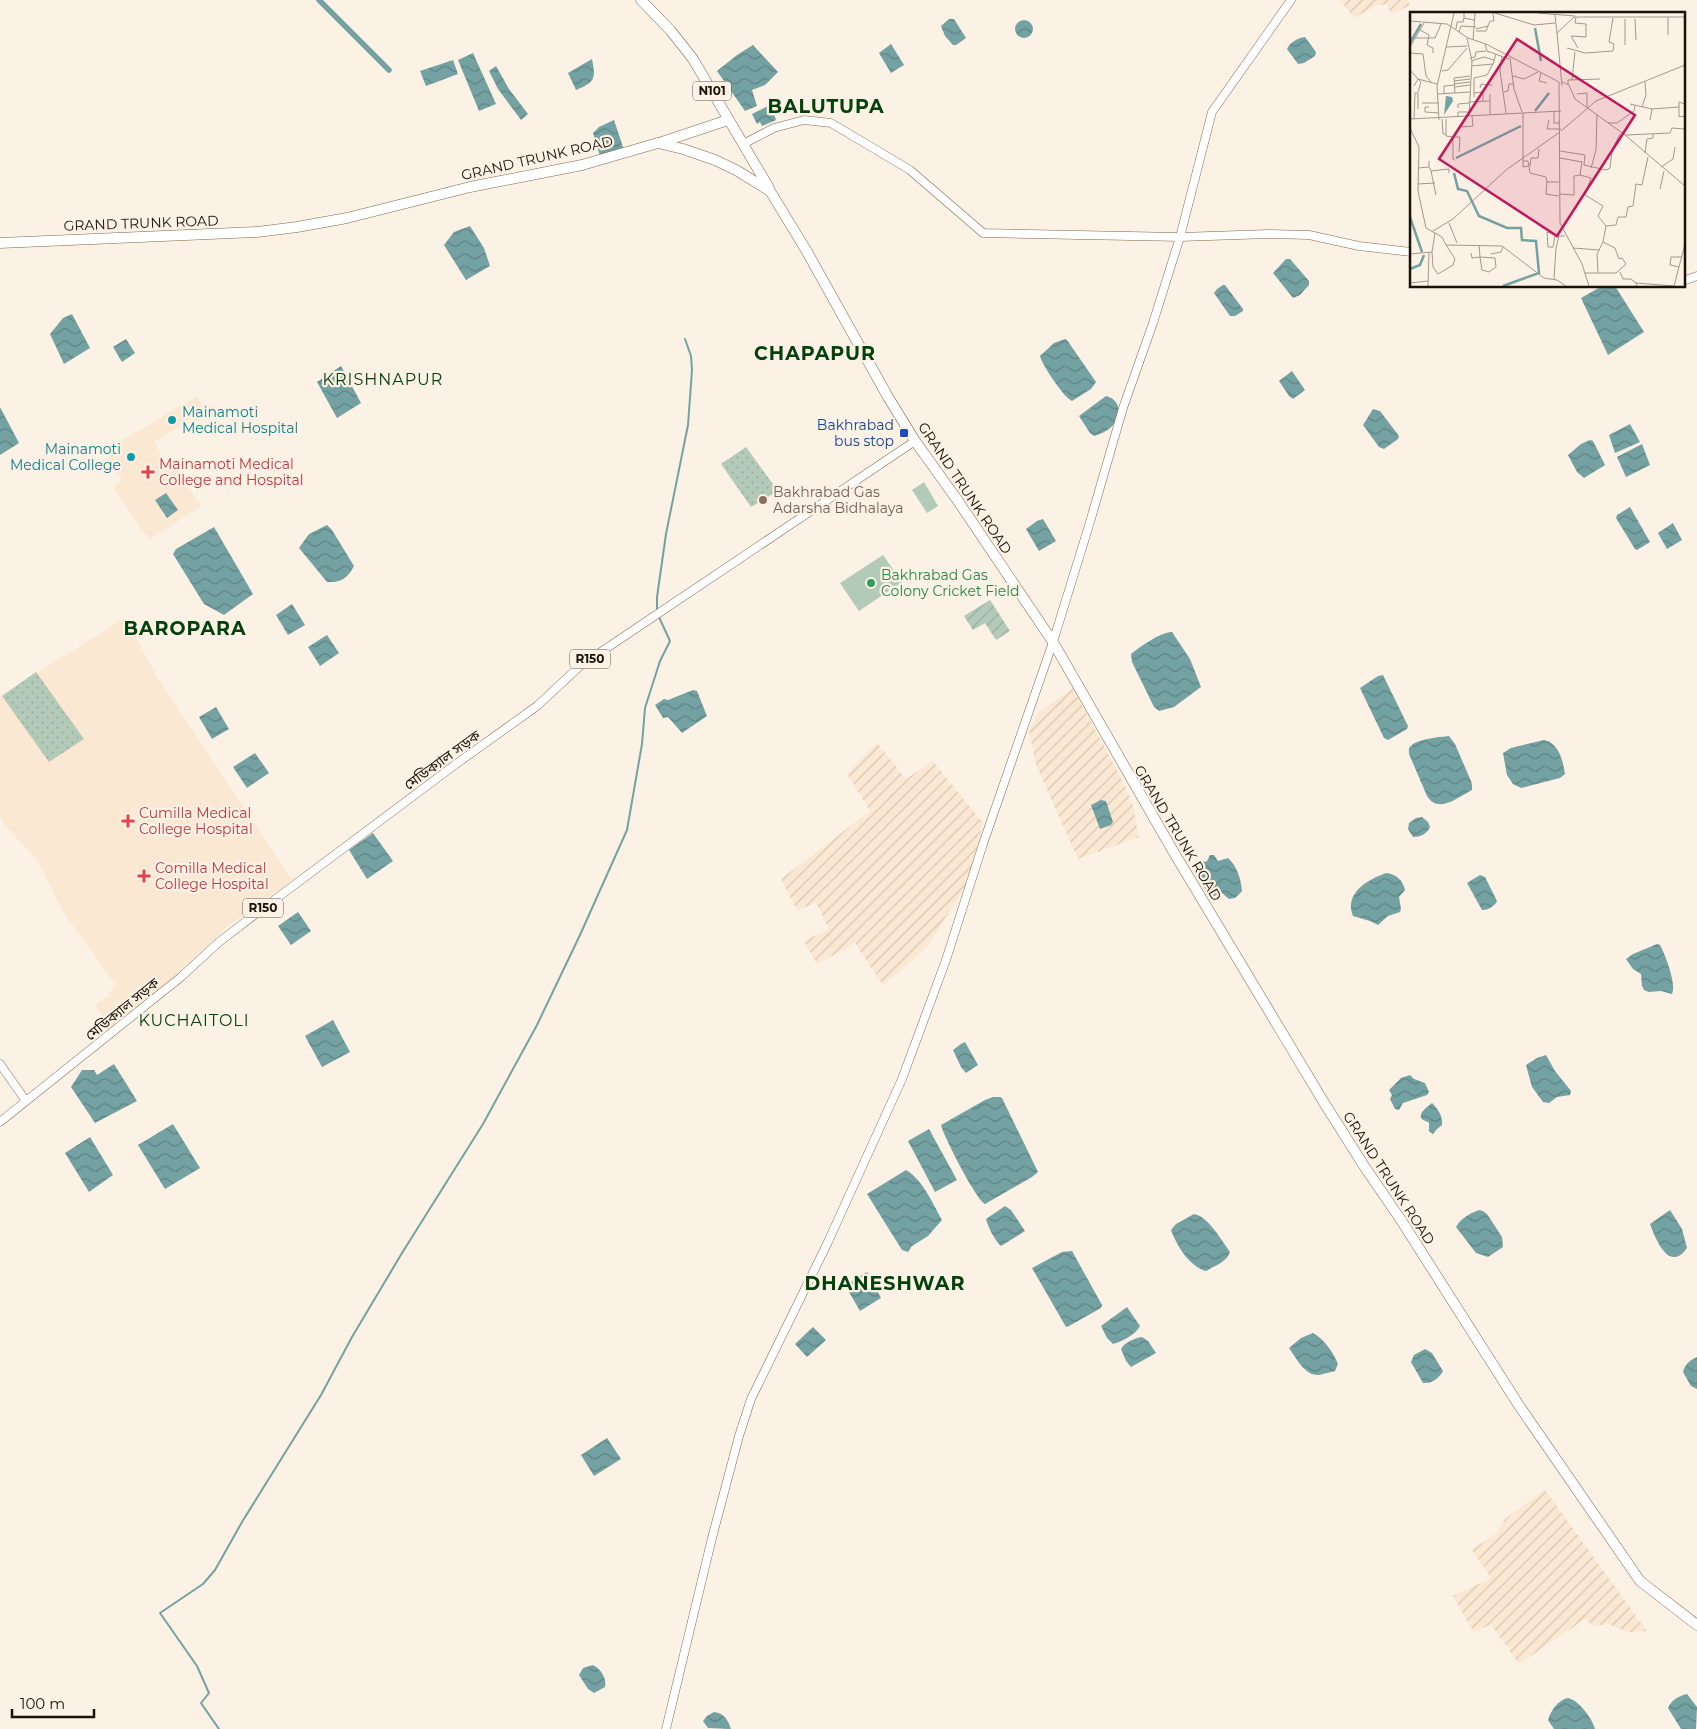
<svg xmlns="http://www.w3.org/2000/svg" width="1697" height="1729" viewBox="0 0 1697 1729" font-family="Montserrat,'Noto Sans Bengali',sans-serif">
<style>
.industrial{fill:url(#industrial-furrows)}
.built{fill:#fbe8d2}
.grass{fill:#b4cab9}
.park{fill:url(#park-dots)}
.garden{fill:url(#garden-furrows)}
.water{fill:url(#water-waves)}
.lines{fill:none;stroke-linecap:round;stroke-linejoin:round}
.stream{stroke:#74a2a3;stroke-width:2}
.canal{stroke:#74a2a3;stroke-width:5.5}
.secondary-casing{stroke:#7e674c;stroke-width:9}
.primary-casing{stroke:#7e674c;stroke-width:9}
.highway-casing{stroke:#7e674c;stroke-width:11}
.secondary{stroke:#fff;stroke-width:8}
.primary{stroke:#fff;stroke-width:8}
.highway{stroke:#fff;stroke-width:10}
.culture-dot{fill:#0f9aa8;stroke:#fcf1e5;stroke-width:2}
.transit-dot{fill:#1a4fb4;stroke:#fcf1e5;stroke-width:2}
.health-dot{fill:#e0444e;stroke:#fcf1e5;stroke-width:2}
.education-dot{fill:#8d6e63;stroke:#fcf1e5;stroke-width:2}
.leisure-dot{fill:#2e9e5b;stroke:#fcf1e5;stroke-width:2}
.labels{text-anchor:middle;stroke-width:4.5;stroke-linejoin:round;paint-order:stroke}
.shield{fill:#fcf1e5;stroke:#5e554a;stroke-width:1}
.shield-label{font-size:12px;font-weight:bold;fill:#1b1207}
.street-label{font-size:14px;fill:#1b1207;stroke:#fcf1e5}
.culture-label{font-size:14px;fill:#0d838f;stroke:#fcf1e5;text-anchor:start}
.transit-label{font-size:14px;fill:#164399;stroke:#fcf1e5;text-anchor:end}
.health-label{font-size:14px;fill:#be3a42;stroke:#fcf1e5;text-anchor:start}
.education-label{font-size:14px;fill:#785e54;stroke:#fcf1e5;text-anchor:start}
.leisure-label{font-size:14px;fill:#27864d;stroke:#fcf1e5;text-anchor:start}
.quarter-label{font-size:16px;letter-spacing:1px;fill:#03410d;stroke:#fcf1e5}
.district-label{font-size:19px;font-weight:bold;letter-spacing:1px;fill:#03410d;stroke:#fcf1e5}
.inset-river{fill:none;stroke:#74a2a3;stroke-width:2.5}
.inset-road{fill:none;stroke:#a2988c;stroke-width:1}
.view{fill:#c2185b;fill-opacity:0.15;stroke:#c2185b;stroke-width:2.5}
.inset-edge{fill:none;stroke:#1b1207;stroke-width:2.5}
</style>
<defs>
<pattern id="industrial-furrows" width="10" height="10" patternUnits="userSpaceOnUse" patternTransform="scale(1.25)"><rect width="10" height="10" fill="#fbe8d2"/><path d="M-1 1l2-2M0 10L10 0M9 11l2-2" fill="none" stroke="#d7c6b3"/></pattern>
<pattern id="park-dots" width="8" height="8" patternUnits="userSpaceOnUse" patternTransform="scale(1.25)"><rect width="8" height="8" fill="#b4cab9"/><path d="M2 2h.1M6 6h.1" fill="none" stroke="#9aac9e" stroke-width="1.8" stroke-linecap="round"/></pattern>
<pattern id="garden-furrows" width="10" height="10" patternUnits="userSpaceOnUse" patternTransform="scale(1.25)"><rect width="10" height="10" fill="#b4cab9"/><path d="M-1 1l2-2M0 10L10 0M9 11l2-2" fill="none" stroke="#9aac9e"/></pattern>
<pattern id="water-waves" width="16" height="10" patternUnits="userSpaceOnUse" patternTransform="scale(1.25)"><rect width="16" height="10" fill="#74a2a3"/><path d="M0 5q4-4 8 0t8 0" fill="none" stroke="#5e8383"/></pattern>
</defs>
<rect width="100%" height="100%" fill="#fcf1e5"/>
<g class="industrial">
<polygon points="1340,0 1408,0 1410,5 1392,15 1386,4 1375,6 1354,18"/>
<polygon points="1073,688 1123,782 1132,802 1139,837 1078,859 1036,765 1029,731 1039,712"/>
<polygon points="877,743 906,779 933,761 983,823 969,880 929,944 910,963 883,985 855,943 817,964 804,941 829,929 816,903 797,910 781,879 870,811 847,774"/>
<polygon points="1545,1490 1647,1631 1627,1632 1609,1624 1593,1626 1585,1619 1519,1664 1491,1624 1474,1633 1453,1596 1491,1578 1472,1550 1498,1532 1505,1519"/>
</g>
<g class="built">
<polygon points="197,396 205,410 154,442 164,459 173,464 201,506 149,540 114,488 122,480 105,451"/>
<polygon points="125,618 159,680 292,880 223,930 179,972 112,1029 95,1005 107,997 115,984 63,912 37,859 5,826 0,816 0,696"/>
</g>
<g class="grass">
<polygon points="924,482 938,506 927,513 912,490"/>
<polygon points="883,555 902,582 859,611 840,583"/>
</g>
<g class="park">
<polygon points="746,447 778,491 751,507 721,464"/>
<polygon points="36,672 84,739 49,762 2,696"/>
</g>
<polygon class="garden" points="990,600 1010,631 996,640 985,623 973,630 964,616"/>
<g class="water">
<polygon points="949,19 954,19 966,38 956,45 953,45 945,36 941,26"/>
<circle cx="1024" cy="29" r="9"/>
<path d="M1305,37L1316,52L1315,56L1304,63L1298,64L1287,49C1290,42 1298,38 1305,37Z"/>
<polygon points="891,44 904,65 891,73 879,53"/>
<polygon points="753,45 778,72 765,85 752,90 757,106 745,111 717,71 737,55"/>
<polygon points="473,53 496,104 479,111 458,60"/>
<path d="M592,59C596,79 595,82 576,90L568,73Z"/>
<polygon points="453,60 458,74 426,86 420,71"/>
<polygon points="496,66 509,89 528,114 521,120 498,89 489,71"/>
<polygon points="770,105 775,111 774,114 776,120 762,126 760,122 757,124 752,114"/>
<polygon points="614,120 624,150 600,156 593,133 599,127"/>
<polygon points="470,226 484,248 490,266 466,280 444,245 454,232"/>
<polygon points="1286,259 1290,259 1309,281 1309,285 1300,295 1293,298 1273,273"/>
<polygon points="1223,285 1225,285 1243,309 1243,311 1235,316 1230,316 1214,293 1217,289"/>
<polygon points="1602,286 1615,286 1644,332 1608,355 1581,298"/>
<polygon points="72,314 90,348 64,364 50,334 63,318"/>
<polygon points="126,339 135,353 122,362 113,347"/>
<path d="M1065,339L1067,340L1096,382L1091,389L1072,401C1064,398 1042,365 1040,356L1054,343Z"/>
<polygon points="341,366 361,403 337,418 317,382"/>
<polygon points="1292,371 1305,390 1293,399 1289,396 1279,381"/>
<path d="M1106,396C1123,400 1121,419 1109,429C1105,432 1100,434 1094,436L1090,433L1079,416Z"/>
<polygon points="0,407 19,443 0,455"/>
<polygon points="1373,409 1380,411 1399,436 1398,439 1384,449 1379,447 1363,425"/>
<polygon points="1630,424 1640,442 1615,453 1609,435"/>
<polygon points="1590,440 1593,441 1605,465 1584,478 1577,472 1568,455 1581,444"/>
<polygon points="1642,444 1650,465 1626,477 1617,457"/>
<polygon points="166,493 178,510 167,518 155,500"/>
<polygon points="1630,507 1650,542 1637,550 1635,549 1616,518 1617,515"/>
<polygon points="1043,519 1056,541 1039,551 1026,529 1037,521"/>
<polygon points="1673,523 1682,540 1667,549 1658,533"/>
<path d="M327,525L332,530L354,566C348,578 340,583 327,582L299,548L309,534Z"/>
<polygon points="214,527 253,594 224,615 204,604 173,554 176,549"/>
<polygon points="292,604 305,625 288,635 276,615"/>
<path d="M1172,632L1190,659L1201,687L1174,707L1159,711L1154,707L1132,662L1131,654C1140,647 1160,632 1172,632Z"/>
<polygon points="327,635 339,653 320,666 308,647"/>
<polygon points="1383,675 1408,726 1407,729 1388,740 1384,738 1360,688 1378,676"/>
<polygon points="693,690 697,691 707,716 682,733 668,717 663,718 655,705 664,699 668,700"/>
<polygon points="216,707 229,729 212,739 199,717"/>
<path d="M1449,736L1455,744L1471,781L1472,785V790C1457,798 1438,814 1427,796L1409,754C1409,750 1408,748 1411,746C1417,739 1440,737 1449,736Z"/>
<path d="M1544,740C1559,743 1563,761 1565,774L1560,778L1521,788L1513,784L1507,775L1503,753L1511,748Z"/>
<polygon points="255,753 269,773 247,788 233,767"/>
<polygon points="1101,800 1106,801 1113,822 1111,825 1100,829 1091,805"/>
<path d="M1422,817L1428,822L1430,827C1427,834 1420,837 1413,837L1408,829L1409,823L1416,818Z"/>
<polygon points="373,833 393,861 367,879 349,850"/>
<path d="M1210,855H1214L1218,861L1228,858C1237,866 1241,879 1242,891L1235,898L1229,899L1222,893L1211,897L1200,881L1195,866H1198L1200,860L1205,862L1207,861Z"/>
<path d="M1386,873C1396,874 1403,880 1405,890L1399,897L1401,909L1400,912L1388,916L1378,925L1370,921L1353,916C1344,893 1367,880 1386,873Z"/>
<path d="M1480,875L1485,877L1497,901C1496,905 1487,911 1482,910L1467,883Z"/>
<polygon points="298,912 311,931 291,945 278,926"/>
<path d="M1657,944L1660,945C1665,954 1677,985 1672,994L1661,991L1649,992L1644,990L1642,986L1641,974L1633,969L1626,959L1633,954Z"/>
<polygon points="333,1020 350,1052 322,1067 305,1036"/>
<polygon points="965,1042 978,1065 966,1073 961,1067 953,1050 961,1044"/>
<polygon points="1546,1055 1555,1071 1571,1091 1570,1095 1557,1097 1549,1103 1543,1102 1532,1087 1526,1065 1537,1058"/>
<polygon points="114,1064 137,1101 95,1123 71,1087 82,1070 94,1070 97,1075"/>
<polygon points="1410,1075 1414,1079 1425,1083 1429,1092 1427,1095 1403,1103 1399,1110 1395,1109 1390,1099 1392,1095 1389,1090 1401,1078"/>
<path d="M993,1097H1000L1002,1098L1038,1172L1032,1177L985,1204C976,1200 944,1137 941,1125L985,1100Z"/>
<path d="M1432,1103C1438,1109 1443,1116 1442,1125L1437,1129L1433,1134L1429,1131V1123C1427,1121 1424,1121 1422,1119C1417,1113 1429,1106 1432,1103Z"/>
<polygon points="173,1124 200,1168 165,1189 138,1145"/>
<polygon points="929,1129 957,1180 935,1192 908,1141"/>
<polygon points="90,1137 113,1175 89,1192 65,1153"/>
<path d="M906,1170C923,1180 933,1204 942,1220L928,1236L912,1246L908,1252L902,1250L867,1194Z"/>
<path d="M1005,1206L1011,1210L1025,1231L1001,1246C995,1241 988,1227 986,1219Z"/>
<path d="M1479,1210L1483,1211L1487,1214L1502,1237L1503,1247L1488,1257L1476,1253L1456,1227C1461,1218 1469,1214 1479,1210Z"/>
<path d="M1670,1210L1682,1229L1687,1248C1669,1273 1656,1240 1650,1224Z"/>
<path d="M1194,1214C1208,1216 1222,1241 1230,1252C1227,1262 1214,1266 1206,1271C1189,1266 1177,1246 1171,1230L1176,1224Z"/>
<polygon points="1072,1251 1102,1305 1101,1308 1069,1326 1066,1327 1032,1268 1062,1252"/>
<polygon points="867,1272 881,1298 860,1311 845,1285"/>
<path d="M1127,1307L1140,1326C1135,1335 1123,1341 1113,1344L1107,1338L1101,1326Z"/>
<polygon points="813,1327 826,1340 807,1357 795,1344"/>
<path d="M1313,1333C1325,1340 1333,1352 1338,1364L1335,1371C1330,1372 1324,1374 1319,1375C1305,1376 1296,1358 1289,1348L1301,1338Z"/>
<path d="M1142,1337L1148,1341L1156,1353L1131,1367L1126,1361L1121,1349C1125,1342 1135,1338 1142,1337Z"/>
<path d="M1425,1349L1432,1353L1443,1371C1439,1378 1432,1384 1423,1383L1411,1362L1414,1355Z"/>
<path d="M1697,1357V1389L1691,1386L1683,1372C1685,1364 1690,1360 1697,1357Z"/>
<polygon points="607,1438 621,1459 594,1476 581,1455"/>
<path d="M593,1665C601,1669 607,1679 605,1687L594,1693L588,1689L579,1675L583,1668Z"/>
<path d="M1687,1694L1697,1707L1696,1729H1681L1668,1708C1671,1700 1679,1696 1687,1694Z"/>
<path d="M1568,1698C1580,1701 1592,1719 1595,1729H1554L1548,1720C1551,1710 1558,1700 1568,1698Z"/>
<path d="M714,1712C724,1713 728,1720 731,1729L708,1728L703,1721L707,1716Z"/>
</g>
<g class="lines">
<g class="stream">
<polyline points="657,612 657,597 666,534 688,425 692,370 691,356 685,339"/>
<polyline points="219,1729 201,1703 209,1693 197,1666 160,1613 203,1584 215,1570 242,1522 321,1395 352,1337 402,1253 483,1124 537,1025 580,935 627,830 642,744 645,708 660,661 670,641 659,617"/>
</g>
<polyline class="canal" points="319,0 389,70"/>
<g class="secondary-casing">
<g id="secondary">
<polyline points="743,144 774,128 804,120 831,123 910,170 983,233 1180,237 1269,234 1309,235 1359,246 1411,252"/>
<polyline points="1683,281 1697,276"/>
<polyline points="0,1064 26,1101"/>
<polyline points="666,1729 712,1538 739,1436 751,1399 827,1244 902,1079 946,960 983,844 1053,642 1090,522 1123,408 1153,323 1180,237 1212,112 1291,0"/>
</g>
</g>
<g class="primary-casing">
<polyline id="primary" points="0,1122 181,977 219,942 257,913 456,764 537,706 580,666 915,441"/>
</g>
<g class="highway-casing">
<g id="highway">
<polyline points="641,0 671,31 693,59 769,188"/>
<polyline points="659,143 728,120"/>
<polyline points="0,243 257,232 297,227 347,218 470,187 582,165 658,143 683,149 715,160 736,170 770,191 806,250 888,397 915,441 958,501 1053,642 1173,851 1323,1101 1364,1166 1401,1220 1518,1404 1640,1581 1697,1625"/>
</g>
</g>
<use href="#secondary" class="secondary"/>
<use href="#primary" class="primary"/>
<use href="#highway" class="highway"/>
</g>
<g class="culture-dot">
<circle cx="172" cy="420" r="5"/>
<circle cx="131" cy="457" r="5"/>
</g>
<rect class="transit-dot" x="899" y="428" width="10" height="10" rx="2.5"/>
<g class="health-dot">
<path d="M145.5 464.5h5v5h5v5h-5v5h-5v-5h-5v-5h5z"/>
<path d="M125.5 813.5h5v5h5v5h-5v5h-5v-5h-5v-5h5z"/>
<path d="M141.5 868.5h5v5h5v5h-5v5h-5v-5h-5v-5h5z"/>
</g>
<circle class="education-dot" cx="763" cy="500" r="5"/>
<circle class="leisure-dot" cx="871" cy="583" r="5"/>
<g class="labels">
<g class="shield">
<rect x="693" y="81.5" width="38" height="19" rx="4"/>
<rect x="570" y="649.5" width="40" height="19" rx="4"/>
<rect x="243" y="898.5" width="40" height="19" rx="4"/>
</g>
<g class="shield-label">
<text x="712" y="95">N101</text>
<text x="590" y="663">R150</text>
<text x="263" y="912">R150</text>
</g>
<g class="street-label">
<text transform="translate(537 158) rotate(-13)" y="5">GRAND TRUNK ROAD</text>
<text transform="translate(141 223) rotate(-2)" y="5">GRAND TRUNK ROAD</text>
<text transform="translate(965 488) rotate(56)" y="5">GRAND TRUNK ROAD</text>
<text transform="translate(442 760) rotate(-36)" y="5">মেডিক্যাল সড়ক</text>
<text transform="translate(1178 833) rotate(59)" y="5">GRAND TRUNK ROAD</text>
<text transform="translate(122 1009) rotate(-39)" y="5">মেডিক্যাল সড়ক</text>
<text transform="translate(1389 1178) rotate(57)" y="5">GRAND TRUNK ROAD</text>
</g>
<g class="culture-label">
<text x="182" y="417">Mainamoti<tspan x="182" dy="16">Medical Hospital</tspan></text>
<text x="121" y="454" text-anchor="end">Mainamoti<tspan x="121" dy="16">Medical College</tspan></text>
</g>
<g class="transit-label">
<text x="894" y="430">Bakhrabad<tspan x="894" dy="16">bus stop</tspan></text>
</g>
<g class="health-label">
<text x="159" y="469">Mainamoti Medical<tspan x="159" dy="16">College and Hospital</tspan></text>
<text x="139" y="818">Cumilla Medical<tspan x="139" dy="16">College Hospital</tspan></text>
<text x="155" y="873">Comilla Medical<tspan x="155" dy="16">College Hospital</tspan></text>
</g>
<g class="education-label">
<text x="773" y="497">Bakhrabad Gas<tspan x="773" dy="16">Adarsha Bidhalaya</tspan></text>
</g>
<g class="leisure-label">
<text x="881" y="580">Bakhrabad Gas<tspan x="881" dy="16">Colony Cricket Field</tspan></text>
</g>
<g class="quarter-label">
<text x="383" y="385">KRISHNAPUR</text>
<text x="194" y="1026">KUCHAITOLI</text>
</g>
<g class="district-label">
<text x="826" y="113">BALUTUPA</text>
<text x="815" y="360">CHAPAPUR</text>
<text x="185" y="635">BAROPARA</text>
<text x="885" y="1290">DHANESHWAR</text>
</g>
</g>
<g transform="translate(1410 12)">
<rect width="275" height="275" fill="#fcf1e5"/>
<path d="M36,84L42,85L43,89L34,103Z" fill="#74a2a3"/>
<path class="inset-river" d="M125,16L131,49M0,31L11,12M125,99L139,81M46,146L111,114M44,161L48,177L57,179L69,204L97,216H111L112,228L126,229L129,261L93,274M0,205L12,240M0,257L10,253L14,243"/>
<path class="inset-road" d="M54,1V6L64,8M85,1L124,13L145,11M128,1L165,4M145,3L147,21M166,5L165,11L176,12V25L161,24L168,36M225,7L226,28M0,9L37,12L58,26L76,32L149,70L150,211L172,252L179,274M46,17L47,10H53L54,6M66,17L78,14L80,9H84L83,1M10,18L19,23L17,33L23,36V41M66,19H76L78,14M49,20L51,14L66,15M258,23V5M0,26H25L31,12M57,26L62,49L59,104M63,28L65,1M75,32L77,39L99,47M215,33V7M0,35L14,11M36,35L57,34M157,36L175,41L203,39L204,32L199,30L203,6M0,41L13,42L16,64L21,70M92,44L90,59L96,101M60,46L65,45L66,40L76,39M100,46L104,77L112,100M61,49L74,45L84,48M61,54L83,52L86,42M0,58L8,67L27,72M32,59L38,58L57,36M131,61L129,69L137,71M103,64L114,67L128,60M64,66L77,63L83,52M64,66V85M162,68L165,40M44,69L60,67M152,70L159,73L165,87L215,123L275,174M44,72L60,70M158,72V68L190,67M4,74L8,67L11,70L8,80M152,74L147,21L164,5H275M45,75L60,73M70,76L71,72L82,73M94,80L98,79L99,72H103M45,81L44,66L60,64M64,81L73,80V89M28,82L60,80M34,82V74L45,73M80,82V102M167,82L177,81V95M59,90L79,89M12,91H29M220,92L242,97M275,92L269,90V105L275,104M19,95H15V100L29,101M232,95L236,83L235,70M48,96V92L59,91M144,100V111H149M113,101V155L118,154M48,105V100H59M0,107L151,99M4,107L5,81H8V97M32,107L33,122H36M36,107V124L43,125V147L45,148M29,108L27,74L44,1M139,108L137,117H151M240,108L242,97L269,95M198,111H207L224,99L225,94M50,115L63,114L62,104M0,116L9,135L8,179L16,216L32,225L36,233L92,234L134,266L147,268L156,274M151,119L186,89L275,53M216,123L260,121L262,116L275,117M43,125H50L49,140M150,139L175,143L174,153L196,158L200,156L202,138L210,122M235,141L237,127L243,126V122M150,146L172,150M113,149H118L120,161L136,165L137,170H149M120,154L121,146H128L129,137M19,155L21,159L39,157V161M251,155L263,147L265,135M8,156L19,155V149M181,156L186,138L187,102M21,159L26,183M170,163L181,166L175,183L193,194L188,204L196,214L193,230L205,236L209,247L212,246L216,252L206,261H175M137,169L136,182L149,184M8,172L25,171M250,177L254,159M150,182L164,183V164L170,163L172,149M39,211L47,231M196,214L206,213L208,205H216L218,195L223,194L226,172L232,173L238,145M23,219L43,207L96,158L150,120M145,224L143,235H138L137,220L149,224M69,233L70,245L85,246L86,255L79,260M163,236L189,238M22,240L23,255L28,262L43,253L45,247L36,233M61,241L62,246L70,245L72,258L79,260M0,242L22,240L25,221M81,242L91,240L93,235M269,255L260,253L261,245H272M210,260L213,267H221L226,271M188,261L187,242L193,230M144,267L146,236L149,224H155M0,271L18,269M18,274L19,241M227,274L226,271L264,274M264,274L275,232"/>
<path class="view" d="M107,27L225,103L147,224L29,147Z"/>
<rect width="275" height="275" class="inset-edge"/>
</g>
<path d="M12 1709v8h82v-8" fill="none" stroke="#1b1207" stroke-width="2.5"/>
<text x="20" y="1709" font-size="15" fill="#1b1207" stroke="#fcf1e5" stroke-width="4" paint-order="stroke">100 m</text>
</svg>
